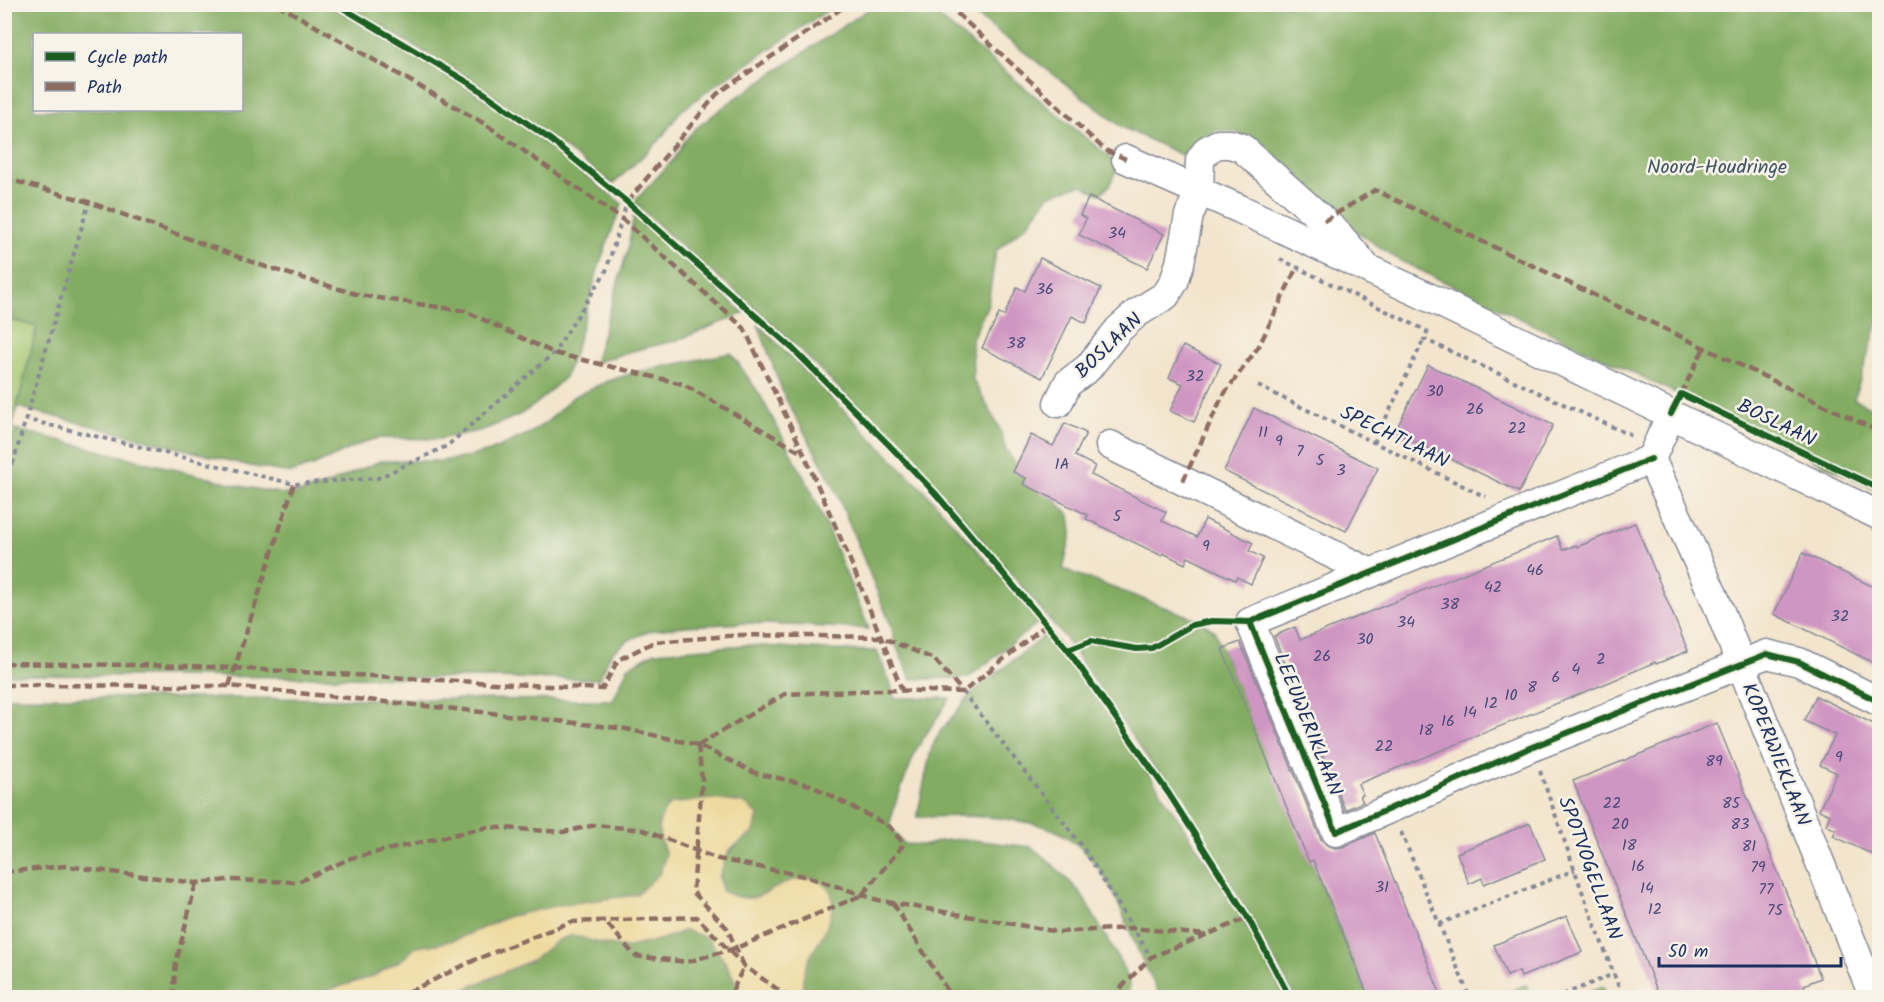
<svg xmlns="http://www.w3.org/2000/svg" width="1884" height="1002" viewBox="0 0 1884 1002" font-family="Kalam,sans-serif">
<style>
.green{fill:#a4c770;stroke:#607b67;stroke-width:1.5}
.forest{fill:#83ac62;stroke:#4f6e60;stroke-width:1.5;fill-rule:evenodd}
.sand{fill:#eeda9e;stroke:#84847e;stroke-width:1.5}
.building{fill:#d096c3}
.lines{fill:none;stroke-linecap:round;stroke-linejoin:round}
.minor-casing{stroke:#878a96;stroke-width:31}
.path{stroke:#878a96;stroke-width:4;stroke-dasharray:4.5 4.5;stroke-linecap:butt}
.minor{stroke:#fff;stroke-width:28}
.quiet{stroke:#8d6e63;stroke-width:4.5;stroke-dasharray:9 4.5;stroke-linecap:butt}
.cycleway-casing{stroke:#f7f3e8;stroke-width:10}
.cycleway{stroke:#1b5e20;stroke-width:6}
.labels{text-anchor:middle;stroke-width:5;stroke-linejoin:round;paint-order:stroke}
.number-label{font-size:16px;fill:#484977}
.park-label{font-size:20px;fill:#3d5562;stroke:#f7f3e8}
.street-label{font-size:20px;fill:#1b2f5e;stroke:#f7f3e8}
</style>
<rect width="100%" height="100%" fill="#f7f3e8"/>
<filter id="ink" filterUnits="userSpaceOnUse"><feTurbulence type="fractalNoise" baseFrequency=".0167" numOctaves="2"/><feDisplacementMap in="SourceGraphic" scale="12" xChannelSelector="R" yChannelSelector="G"/><feConvolveMatrix kernelMatrix="1 2 1 2 8 2 1 2 1" color-interpolation-filters="sRGB"/></filter>
<filter id="wash" filterUnits="userSpaceOnUse"><feTurbulence type="fractalNoise" baseFrequency=".008" numOctaves="4" result="noise"/><feDisplacementMap in="SourceGraphic" scale="24" xChannelSelector="R" yChannelSelector="G"/><feGaussianBlur stdDeviation="1.35" result="paint"/><feColorMatrix in="noise" values="0 0 0 0 0 0 0 0 0 0 0 0 0 0 0 0 0 1.4 0 .05"/><feComposite in="paint" operator="in"/></filter>
<g filter="url(#wash)">
<rect width="100%" height="100%" fill="#f3e5cd"/>
<g class="green">
<polygon points="5,318 37,327 12,428 19,430 5,446"/>
<polygon points="1526,985 1530,997 1496,997"/>
<polygon points="1603,987 1607,997 1578,997"/>
</g>
<g class="forest">
<path d="M4,5H329L421,58L506,113L622,204L600,262L574,354L565,377L535,405L519,415L483,430L439,439L379,438L367,441L315,465L290,473L250,466L17,407L37,327L5,318ZM34,34H242V110H34Z"/>
<polygon points="345,5 836,5 717,84 680,112 659,141 613,184 475,82"/>
<polygon points="875,5 924,5 1119,165 1109,186 1100,194 1081,185 1049,195 1030,222 996,251 988,304 972,339 973,380 999,427 1006,450 1021,472 1057,502 1070,516 1072,531 1063,569 1196,619 1214,630 1368,997 1295,997 1219,862 1065,638 952,504 906,455 784,334 732,288 692,256 634,202 674,159 686,139 695,129 730,102"/>
<path d="M963,5H1879V319L1854,399L1879,412V491L1399,260L1353,229L1253,141C1220,120 1209,130 1188,158L1122,127Z"/>
<polygon points="634,214 744,313 678,340 632,351 594,363 628,249"/>
<polygon points="758,324 928,495 1040,621 968,678 911,679 894,641 892,628 833,484 784,396"/>
<polygon points="731,353 760,395 812,492 869,629 746,623 685,626 649,631 629,640 612,652 599,679 5,675 5,446 19,430 245,487 291,495 323,486 380,461 440,461 464,458 490,451 530,433 548,421 573,397 608,381 637,372"/>
<path d="M1049,632L1118,727L1235,905L1285,997H1161C1152,980 1143,962 1135,943C1118,902 1105,863 1067,837C1050,825 1024,822 1005,819C978,814 945,817 917,817L931,750L939,733L972,693Z"/>
<path d="M746,645L826,650L877,651L891,685L894,698H950L917,748L896,801L889,826L904,844L927,845L939,841L963,839L1031,847L1048,860L1080,892L1121,963L1130,987L1126,998L804,997C798,973 810,955 822,935L792,880C765,895 752,905 722,891C715,859 732,848 754,832L670,804C655,822 656,833 666,854L660,873L636,895L507,917L458,939L437,944L416,947L403,959L374,976L307,997H5L4,697L613,700L628,667L655,652Z"/>
<polygon points="686,930 708,938 727,965 743,997 446,998 532,960 558,940 573,935 599,943 625,948 662,939"/>
</g>
<path class="sand" d="M712,799L744,803L758,815L754,832L729,850L719,877L722,891C756,907 761,893 790,881C798,879 807,879 815,878L831,890C832,896 833,903 832,909C827,942 795,962 804,997H743L727,965L708,938L686,930L662,939L625,948L599,943L573,935L558,940L532,960L446,997H307L374,976L403,959L416,947L437,944L458,939L507,917L560,905L636,895L660,873L666,854C657,832 654,823 670,804Z"/>
<g id="blocks">
<g class="building">
<polygon points="1089,197 1164,234 1147,268 1079,235 1086,219 1080,215"/>
<polygon points="1040,258 1101,288 1086,323 1072,316 1042,378 982,348 999,314 1004,316 1017,287 1025,291"/>
<polygon points="1183,346 1221,364 1194,422 1170,411 1183,384 1169,378"/>
<polygon points="1428,365 1553,425 1519,492 1395,432"/>
<polygon points="1254,408 1378,468 1346,531 1224,471"/>
<polygon points="1065,423 1086,433 1075,456 1095,466 1091,475 1166,512 1162,521 1197,537 1205,519 1253,543 1249,551 1263,558 1251,584 1237,577 1235,580 1188,557 1185,564 1163,553 1162,556 1086,519 1088,515 1023,484 1026,478 1013,472 1031,435 1053,446"/>
<polygon points="1635,523 1688,651 1656,664 1655,662 1612,681 1358,784 1363,795 1360,796 1363,802 1345,810 1274,636 1295,627 1300,640 1557,536 1563,550 1576,545 1577,547"/>
<polygon points="1803,553 1880,590 1880,666 1774,614"/>
<polygon points="1240,642 1321,839 1327,845 1335,848 1343,847 1375,833 1442,998 1369,998 1313,860 1309,862 1222,649"/>
<polygon points="1816,696 1880,727 1880,858 1833,836 1836,830 1826,825 1830,815 1819,810 1837,773 1820,765 1835,735 1804,721"/>
<polygon points="1717,723 1821,978 1804,985 1809,998 1660,998 1573,781"/>
<polygon points="1530,823 1545,859 1484,884 1482,878 1469,884 1457,853"/>
<polygon points="1567,916 1582,952 1521,977 1519,971 1507,976 1494,945"/>
</g>
</g>
</g>
<g filter="url(#ink)">
<use href="#blocks" fill-opacity="0" stroke="#878a96" stroke-width="1.5"/>
<g class="lines">
<g class="minor-casing">
<g id="minor">
<polyline points="1126,159 1240,209 1441,303 1880,516"/>
<polyline points="1058,403 1068,383 1088,368 1119,329 1137,313 1166,295 1174,282 1180,263 1189,215 1199,192 1200,160 1207,150 1218,144 1230,144 1242,148 1336,232 1362,262"/>
<polyline points="1671,414 1651,459 1715,599 1874,998"/>
<polyline points="1110,445 1371,573"/>
<polyline points="1651,459 1250,622 1336,832 1532,747 1767,654 1799,662 1880,702"/>
</g>
</g>
<g class="path">
<polyline points="1280,259 1427,331"/>
<polyline points="1428,330 1424,339 1634,437"/>
<polyline points="1258,386 1486,497"/>
<polyline points="24,419 294,484 378,478 447,446 554,353 606,271 627,202"/>
<polyline points="1374,443 1424,339"/>
<polyline points="4,467 13,463 89,202"/>
<polyline points="963,692 1082,846 1151,957"/>
<polyline points="1540,771 1582,891 1623,998"/>
<polyline points="1401,832 1470,998"/>
<polyline points="1439,924 1575,870"/>
<polyline points="1555,998 1614,974"/>
</g>
<use href="#minor" class="minor"/>
<g class="quiet">
<polyline points="277,4 485,124 622,219 744,328 804,454 848,555 902,690"/>
<polyline points="947,4 1105,150 1126,159"/>
<polyline points="4,178 89,202 263,266 359,295 465,311 554,353 683,384 804,454"/>
<polyline points="627,202 717,94 848,4"/>
<polyline points="1324,221 1375,190 1880,432"/>
<polyline points="1681,394 1704,348"/>
<polyline points="1183,481 1222,397 1259,346 1297,267"/>
<polyline points="4,663 193,666 602,689 618,660 654,642 741,635 881,637 934,659 963,692"/>
<polyline points="4,685 229,686 465,710 626,729 698,745 755,773 810,785 889,826 904,844 862,895 736,948 687,962 635,956 605,921"/>
<polyline points="229,686 294,484"/>
<polyline points="698,745 785,694 882,690 963,692 1047,624"/>
<polyline points="698,745 702,780 693,892 727,928 744,966 729,998"/>
<polyline points="4,872 66,866 196,883 228,880 298,882 351,858 488,827 563,832 596,825 643,830 718,859 805,876 878,900 893,903 1059,932 1133,928 1206,935"/>
<polyline points="893,903 952,998"/>
<polyline points="173,998 176,963 196,883"/>
<polyline points="396,998 477,959 571,922 697,917 744,966 790,998"/>
<polyline points="1111,998 1151,957 1248,918"/>
</g>
<g class="cycleway-casing">
<g id="cycleway">
<polyline points="336,4 474,86 551,140 627,202 792,348 889,445 935,493 1068,650 1169,794 1248,918 1290,998"/>
<polyline points="1671,414 1681,394 1880,489"/>
<polyline points="1651,459 1250,622 1336,832 1532,747 1767,654 1799,662 1880,702"/>
<polyline points="1068,650 1091,641 1137,649 1152,648 1192,625 1212,621 1250,622"/>
</g>
</g>
<use href="#cycleway" class="cycleway"/>
</g>
</g>
<g class="labels">
<g class="number-label">
<text x="1117" y="238">34</text>
<text x="1045" y="294">36</text>
<text x="1016" y="348">38</text>
<text x="1195" y="381">32</text>
<text x="1435" y="396">30</text>
<text x="1475" y="414">26</text>
<text x="1517" y="433">22</text>
<text x="1263" y="437">11</text>
<text x="1279" y="446">9</text>
<text x="1300" y="456">7</text>
<text x="1320" y="465">5</text>
<text x="1062" y="469">1A</text>
<text x="1341" y="475">3</text>
<text x="1117" y="521">5</text>
<text x="1206" y="551">9</text>
<text x="1535" y="575">46</text>
<text x="1493" y="592">42</text>
<text x="1450" y="609">38</text>
<text x="1840" y="621">32</text>
<text x="1406" y="627">34</text>
<text x="1365" y="644">30</text>
<text x="1322" y="661">26</text>
<text x="1601" y="664">2</text>
<text x="1576" y="674">4</text>
<text x="1556" y="682">6</text>
<text x="1532" y="692">8</text>
<text x="1511" y="700">10</text>
<text x="1491" y="708">12</text>
<text x="1470" y="717">14</text>
<text x="1448" y="726">16</text>
<text x="1426" y="735">18</text>
<text x="1384" y="751">22</text>
<text x="1839" y="762">9</text>
<text x="1714" y="766">89</text>
<text x="1612" y="808">22</text>
<text x="1731" y="808">85</text>
<text x="1620" y="829">20</text>
<text x="1740" y="829">83</text>
<text x="1629" y="850">18</text>
<text x="1749" y="851">81</text>
<text x="1638" y="871">16</text>
<text x="1758" y="872">79</text>
<text x="1382" y="892">31</text>
<text x="1647" y="893">14</text>
<text x="1766" y="894">77</text>
<text x="1655" y="914">12</text>
<text x="1775" y="915">75</text>
</g>
<g class="park-label">
<text x="1717" y="173">Noord-Houdringe</text>
</g>
<g class="street-label">
<text transform="translate(1108 345) rotate(-44)" y="7">BOSLAAN</text>
<text transform="translate(1777 422) rotate(26)" y="7">BOSLAAN</text>
<text transform="translate(1395 436) rotate(26)" y="7">SPECHTLAAN</text>
<text transform="translate(1309 724) rotate(68)" y="7">LEEUWERIKLAAN</text>
<text transform="translate(1777 754) rotate(68)" y="7">KOPERWIEKLAAN</text>
<text transform="translate(1591 868) rotate(70)" y="7">SPOTVOGELLAAN</text>
</g>
</g>
<rect width="1884" height="1002" fill="none" stroke="#f7f3e8" stroke-width="24"/>
<rect x="33" y="33" width="210" height="78" fill="#f7f3e8" stroke="#9fa5b1" stroke-width="1.5"/>
<rect x="45" y="52" width="30" height="9" fill="#1b5e20" stroke="#9fa5b1" stroke-width="1.5"/>
<text x="87" y="63" font-size="18" fill="#1b2f5e">Cycle path</text>
<rect x="45" y="82" width="30" height="9" fill="#8d6e63" stroke="#9fa5b1" stroke-width="1.5"/>
<text x="87" y="93" font-size="18" fill="#1b2f5e">Path</text>
<path d="M1659 957v9h182v-9" fill="none" stroke="#1b2f5e" stroke-width="3"/>
<text x="1668" y="957" font-size="18" fill="#1b2f5e" stroke="#f7f3e8" stroke-width="4.5" paint-order="stroke">50 m</text>
</svg>
